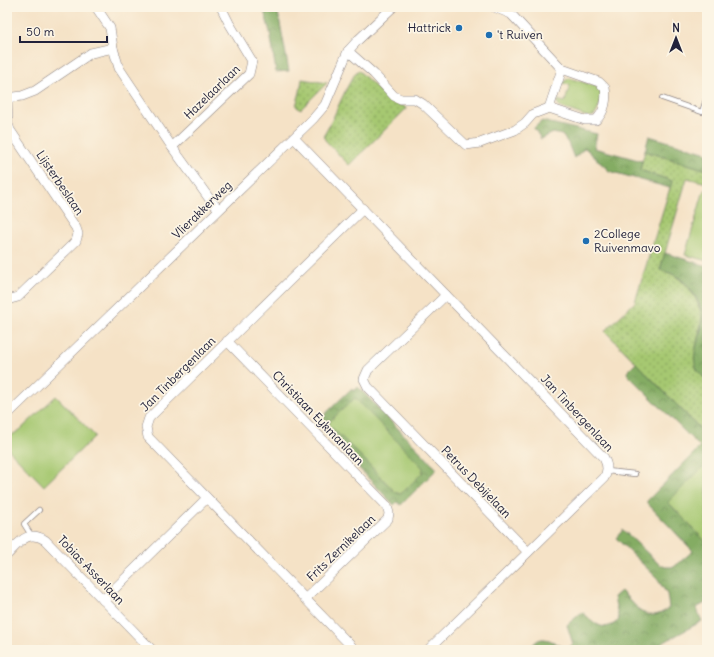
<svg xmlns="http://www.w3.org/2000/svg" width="714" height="657" viewBox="0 0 714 657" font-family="Delius,sans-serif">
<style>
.grass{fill:url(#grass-dots);stroke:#647556}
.forest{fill:url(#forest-crowns);stroke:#53674f;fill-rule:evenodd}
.park{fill:#a6c871;stroke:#647556}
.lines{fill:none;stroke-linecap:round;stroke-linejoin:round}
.lane-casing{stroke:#8c8280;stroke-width:6}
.street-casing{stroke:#8c8280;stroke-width:10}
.lane{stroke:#fff;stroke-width:4.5}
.street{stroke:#fff;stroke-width:9}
.poi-dot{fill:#1f6fb2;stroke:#fcf5e5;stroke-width:1.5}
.labels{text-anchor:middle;stroke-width:3.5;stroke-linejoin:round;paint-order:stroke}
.poi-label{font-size:12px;fill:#22223b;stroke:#fcf5e5;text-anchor:start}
.street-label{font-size:12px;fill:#22223b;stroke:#fcf5e5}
</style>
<defs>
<pattern id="grass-dots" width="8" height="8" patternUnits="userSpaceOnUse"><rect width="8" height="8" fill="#a6c871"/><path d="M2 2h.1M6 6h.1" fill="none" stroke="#87a25e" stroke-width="1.8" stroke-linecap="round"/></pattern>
<pattern id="forest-crowns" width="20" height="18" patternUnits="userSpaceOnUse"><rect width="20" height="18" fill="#84ac63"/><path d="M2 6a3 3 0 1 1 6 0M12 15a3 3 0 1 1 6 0" fill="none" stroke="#6c8c53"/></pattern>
</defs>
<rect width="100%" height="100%" fill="#fcf5e5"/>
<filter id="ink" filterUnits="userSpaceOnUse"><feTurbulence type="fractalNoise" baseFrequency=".025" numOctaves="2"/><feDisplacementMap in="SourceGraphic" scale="8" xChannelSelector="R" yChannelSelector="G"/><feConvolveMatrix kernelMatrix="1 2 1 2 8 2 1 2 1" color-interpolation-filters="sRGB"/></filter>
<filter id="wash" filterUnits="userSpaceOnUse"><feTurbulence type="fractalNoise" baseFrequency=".012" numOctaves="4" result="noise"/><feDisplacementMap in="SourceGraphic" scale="16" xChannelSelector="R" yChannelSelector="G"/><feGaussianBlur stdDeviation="0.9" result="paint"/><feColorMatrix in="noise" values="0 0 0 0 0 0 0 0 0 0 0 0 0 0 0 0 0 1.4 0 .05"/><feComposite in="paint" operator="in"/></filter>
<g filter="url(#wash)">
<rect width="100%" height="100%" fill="#f5e2c6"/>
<g class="grass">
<path d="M358,70L393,104L404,106L406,109L349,165L325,140L324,135C337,114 343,89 358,70Z"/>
<polygon points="302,79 327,83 300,110 296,106 300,92"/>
<polygon points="645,151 707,170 707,183 687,178 660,270 673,274 687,285 696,299 702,315 701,324 696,347 703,377 707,379 707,436 605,331 635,302 672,181 640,170"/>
</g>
<g class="forest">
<polygon points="263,7 277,7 289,71 276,72 270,32"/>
<polygon points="542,121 597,134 594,148 642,161 640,170 672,181 670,188 609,171 585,148 574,158 568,143 562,135 553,133 541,139 534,128"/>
<polygon points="649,136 707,153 707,170 645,151"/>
<path d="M665,253L707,266V382V379C681,365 704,336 702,316C700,300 687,280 672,274C668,272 664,271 660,270Z"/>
<path d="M636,363L707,436V463L668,502L707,543V602L696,608L702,621L650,650H530C539,630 553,642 567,649L573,644L567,625L582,612C595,623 603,634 619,620L614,597L621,591C637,606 646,626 669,608L667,594L656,577L616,538L623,530L659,564L665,567H674L693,551L647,503V501L700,447L628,375L627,372Z"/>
<path d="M358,387L437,469L401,505L397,502L394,505L316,423L352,388L354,391ZM364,459L423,468L395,492Z"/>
</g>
<g class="park">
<path d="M569,78L596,86L601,91C602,99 599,110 594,116L588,117L560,107L557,102V100L565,102L570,85L562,83Z"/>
<polygon points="704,190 707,191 707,261 685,255"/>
<polygon points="56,396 95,436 44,486 7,448 7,438 20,430"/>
<polygon points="355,398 423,468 422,473 403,492 400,494 395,492 364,459 329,425 330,421"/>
<polygon points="707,463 707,543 668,502"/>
</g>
</g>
<g filter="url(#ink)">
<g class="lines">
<g class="lane-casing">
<g id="lane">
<polyline points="662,98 702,112 707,97"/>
<polyline points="607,471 635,474"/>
<polyline points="31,535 24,524 39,510"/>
</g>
</g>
<g class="street-casing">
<g id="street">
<polyline points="96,7 110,28 113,48 119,68 172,147 211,201 219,209"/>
<path d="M348,51L374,74L394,96L401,99H415L423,104L466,145L480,143L515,130L525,123L533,114L549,108L585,120H596C605,112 607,99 605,88L599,82L562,69L511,14L494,7"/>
<polyline points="7,98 8,124 10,130 76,228 78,234 76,241 18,297 7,300"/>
<polyline points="7,98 22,96 35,91 91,53 113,48"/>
<polyline points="549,108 562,69"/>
<path d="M294,138L604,458C608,466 608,471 604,478L428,650"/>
<polyline points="172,147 249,74 252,61 229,23 221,7"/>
<polyline points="446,295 368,370 364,379 368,387 528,552"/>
<polyline points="227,341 387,506 389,513 388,519 305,599"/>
<polyline points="7,415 313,119 325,105 348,51 358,40 393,7"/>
<path d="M7,555C19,543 27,529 45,540L152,650"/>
<polyline points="103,600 207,498"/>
<polyline points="355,650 148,437 146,427 149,418 363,209"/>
</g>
</g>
<use href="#lane" class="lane"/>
<use href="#street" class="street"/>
</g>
</g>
<g class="poi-dot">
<circle cx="459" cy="28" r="4"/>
<circle cx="489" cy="35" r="4"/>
<circle cx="586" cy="241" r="4"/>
</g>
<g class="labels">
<g class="poi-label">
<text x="451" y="32" text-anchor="end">Hattrick</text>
<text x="497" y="39">'t Ruiven</text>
<text x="594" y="238">2College<tspan x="594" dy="14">Ruivenmavo</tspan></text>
</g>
<g class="street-label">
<text transform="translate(212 92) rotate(-44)" y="4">Hazelaarlaan</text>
<text transform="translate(60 183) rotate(56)" y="4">Lijsterbeslaan</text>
<text transform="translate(202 210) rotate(-44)" y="4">Vlierakkerweg</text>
<text transform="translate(178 374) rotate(-45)" y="4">Jan Tinbergenlaan</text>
<text transform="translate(577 413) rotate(47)" y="4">Jan Tinbergenlaan</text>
<text transform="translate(318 418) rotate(46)" y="4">Christiaan Eykmanlaan</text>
<text transform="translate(476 482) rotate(46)" y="4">Petrus Debijelaan</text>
<text transform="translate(341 548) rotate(-44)" y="4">Frits Zernikelaan</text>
<text transform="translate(91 570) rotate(46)" y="4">Tobias Asserlaan</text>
</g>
</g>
<rect width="714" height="657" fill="none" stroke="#fcf5e5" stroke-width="24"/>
<g transform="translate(676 38)" stroke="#fcf5e5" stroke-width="3" paint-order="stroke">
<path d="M0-3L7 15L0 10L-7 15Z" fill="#22223b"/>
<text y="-6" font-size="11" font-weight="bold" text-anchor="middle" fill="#22223b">N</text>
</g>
<path d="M20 36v6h87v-6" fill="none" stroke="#22223b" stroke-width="2"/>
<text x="26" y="36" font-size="12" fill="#22223b" stroke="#fcf5e5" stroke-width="3" paint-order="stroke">50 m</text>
</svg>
